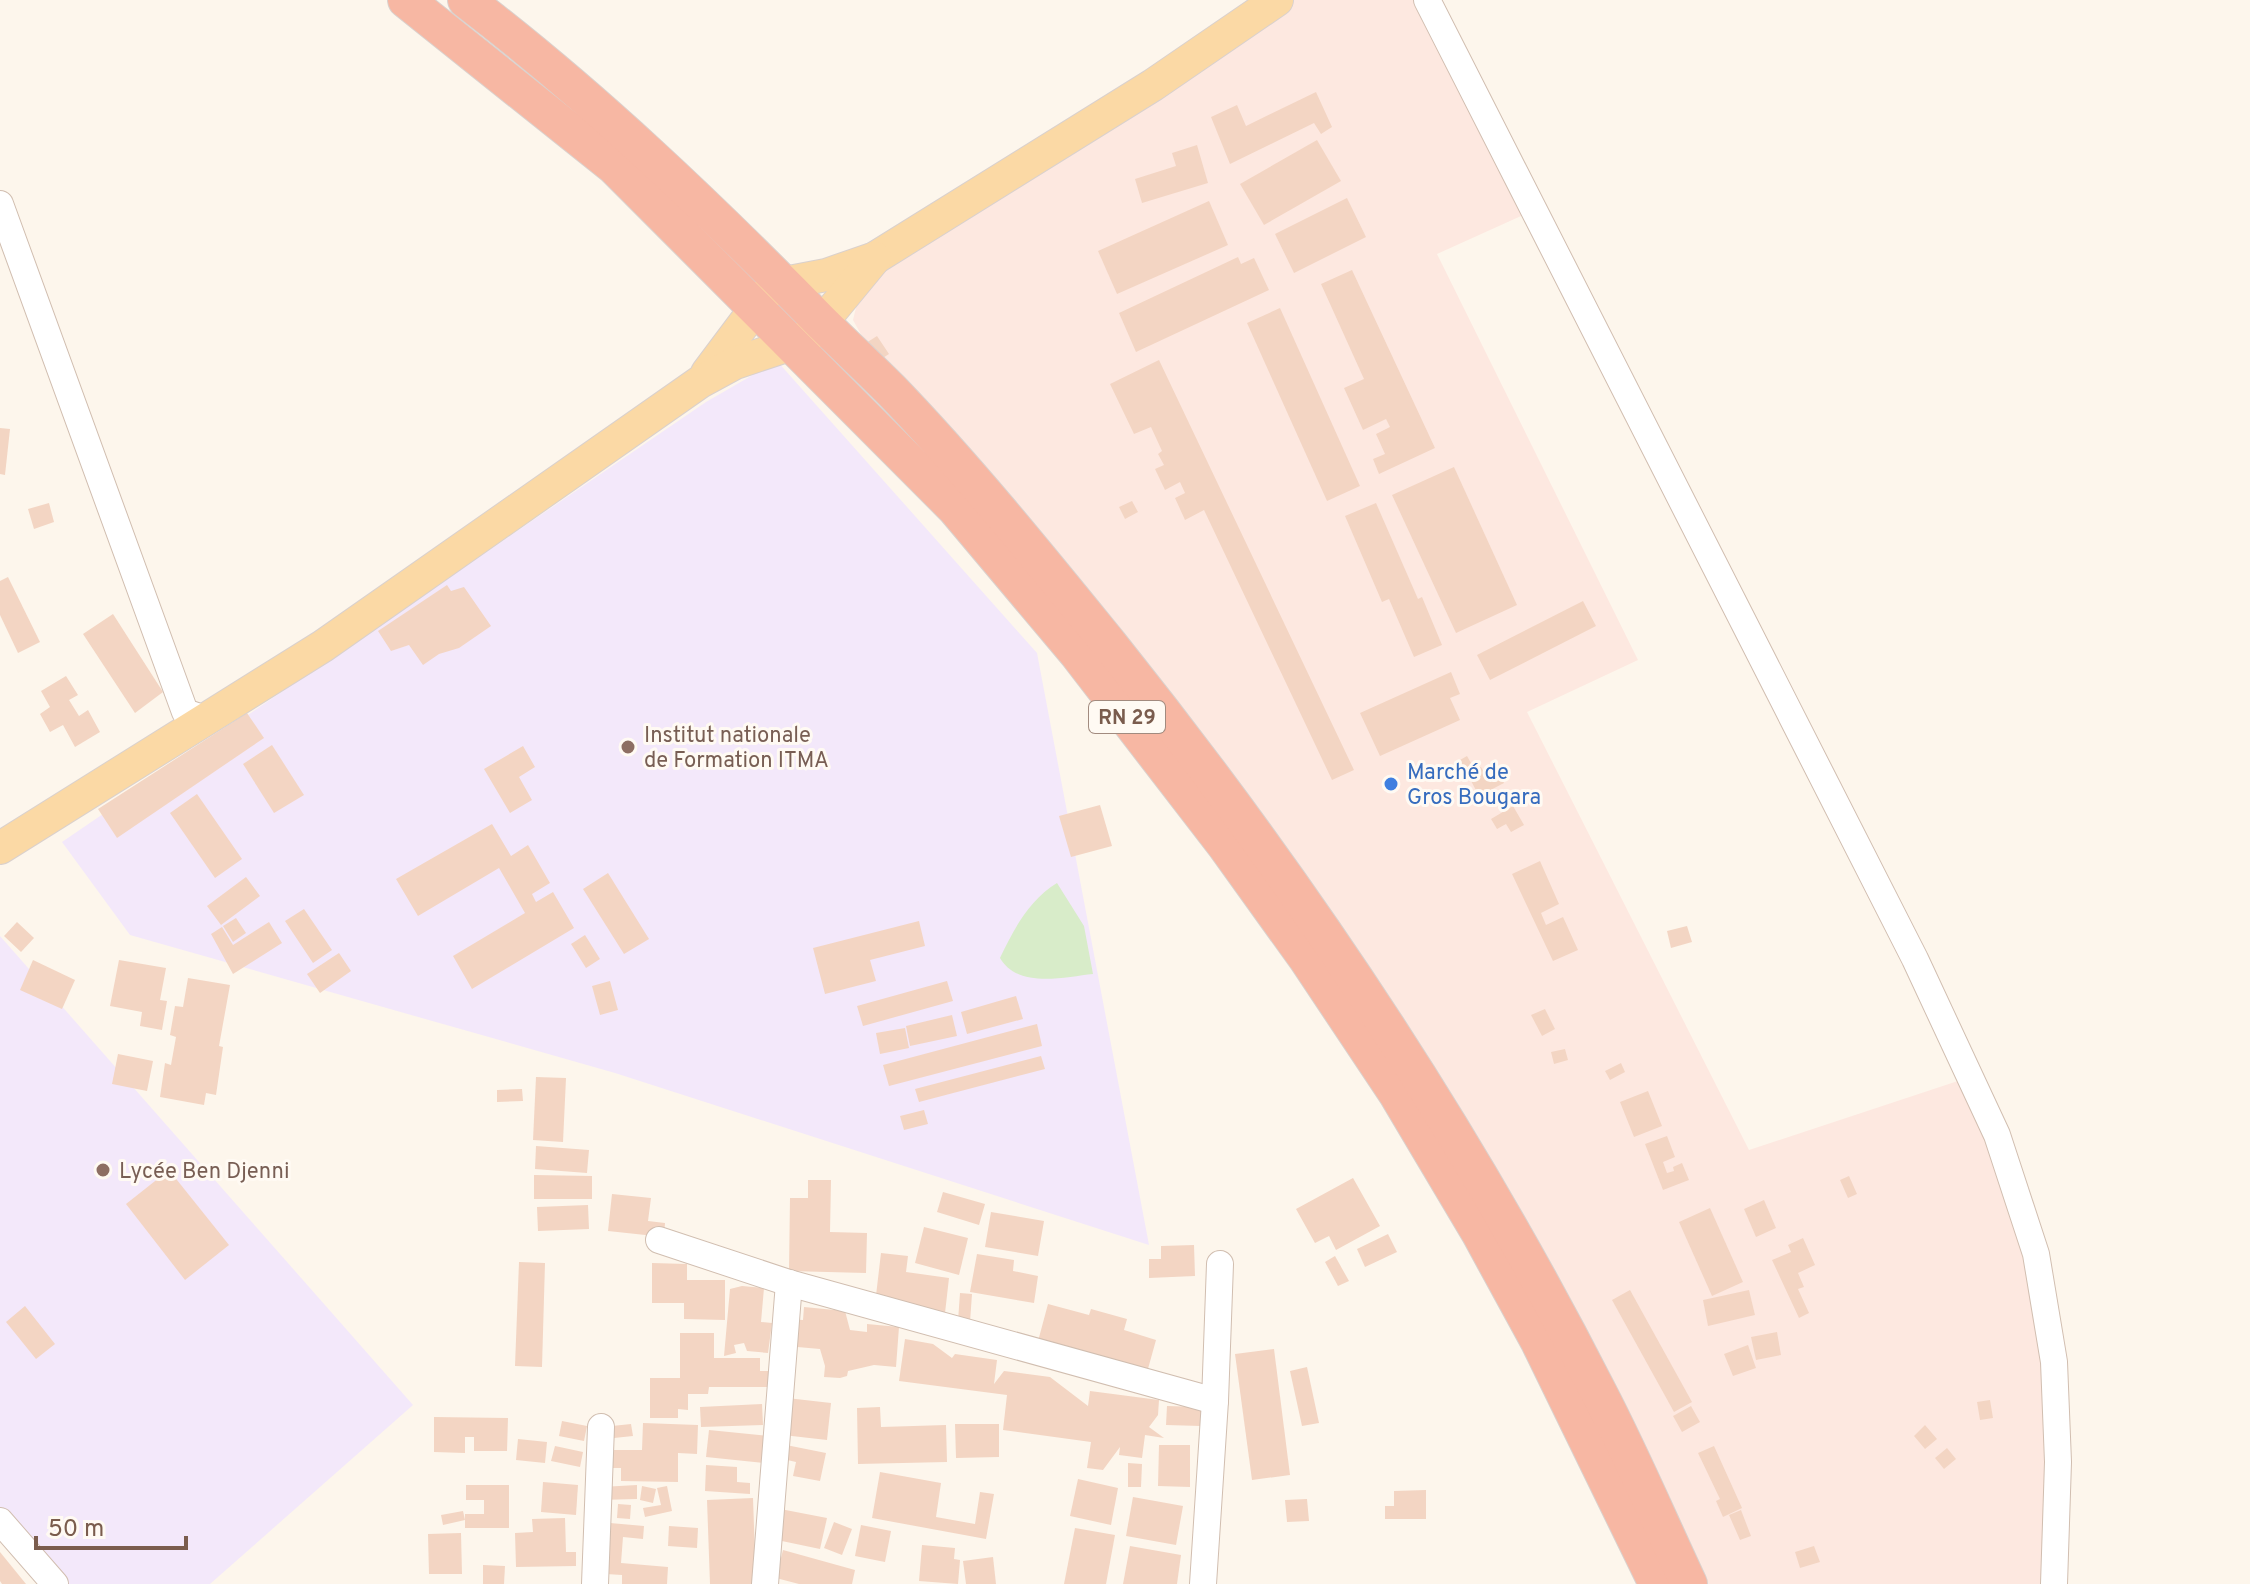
<svg xmlns="http://www.w3.org/2000/svg" width="2250" height="1584" viewBox="0 0 2250 1584" font-family="Overpass,sans-serif">
<style>
.commercial{fill:#fde8e0}
.education{fill:#f3e8fa}
.green{fill:#d8ecc9}
.building{fill:#f3d5c3}
.lines{fill:none;stroke-linecap:round;stroke-linejoin:round}
.minor-casing{stroke:#d1beb0;stroke-width:28}
.major-casing{stroke:#dad1cd;stroke-width:34}
.highway-casing{stroke:#dad1cd;stroke-width:38}
.minor{stroke:#fff;stroke-width:26}
.major{stroke:#fbd9a5;stroke-width:32}
.highway{stroke:#f7b7a3;stroke-width:36}
.education-dot{fill:#8d6e63;stroke:#fffaf3;stroke-width:3}
.shop-dot{fill:#3f7fe0;stroke:#fffaf3;stroke-width:3}
.labels{text-anchor:middle;stroke-width:6;stroke-linejoin:round;paint-order:stroke}
.shield{fill:#fffaf3;stroke:#a28b7f;stroke-width:2}
.shield-label{font-size:20px;font-weight:bold;fill:#7a5c4d}
.education-label{font-size:22px;fill:#785e54;stroke:#fffaf3;text-anchor:start}
.shop-label{font-size:22px;fill:#366cbe;stroke:#fffaf3;text-anchor:start}
</style>
<rect width="100%" height="100%" fill="#fdf6ec"/>
<polygon class="commercial" points="1273,0 1427,0 1534,210 1437,254 1638,660 1527,712 1749,1150 1970,1077 2036,1254 2054,1584 1689,1584 1599,1392 893,392 853,320 860,291 886,261"/>
<g class="education">
<polygon points="777,361 1037,653 1149,1245 615,1073 130,935 62,842 706,402"/>
<polygon points="0,936 413,1405 210,1584 55,1584 0,1521"/>
</g>
<path class="green" d="M1057,883L1084,926L1093,974C1064,977 1018,989 1000,958C1014,929 1029,900 1057,883Z"/>
<g class="building">
<polygon points="1316,92 1332,127 1321,134 1314,123 1230,164 1211,117 1237,105 1246,126"/>
<polygon points="1317,140 1341,181 1264,225 1240,184"/>
<polygon points="1197,145 1208,183 1142,203 1135,179 1176,166 1172,153"/>
<polygon points="1347,198 1366,237 1294,273 1275,234"/>
<polygon points="1209,201 1228,245 1117,294 1098,251"/>
<polygon points="1238,257 1241,264 1254,258 1269,290 1136,352 1119,313"/>
<polygon points="1352,270 1435,448 1379,474 1373,459 1385,454 1376,434 1390,427 1386,419 1363,430 1344,388 1364,379 1321,284"/>
<polygon points="1280,308 1360,486 1327,501 1247,323"/>
<polygon points="877,336 889,354 878,361 866,343"/>
<polygon points="1159,360 1354,770 1332,780 1204,510 1185,520 1175,498 1185,493 1180,482 1165,490 1155,469 1164,465 1158,454 1162,451 1151,427 1134,434 1110,384"/>
<polygon points="0,428 10,429 5,475 0,474"/>
<polygon points="1454,467 1517,605 1456,633 1392,495"/>
<polygon points="1132,501 1138,512 1125,519 1119,507"/>
<polygon points="49,503 54,522 34,529 28,509"/>
<polygon points="1376,503 1418,599 1422,597 1442,645 1414,657 1389,599 1382,602 1345,516"/>
<polygon points="8,577 40,642 18,653 0,615 0,581"/>
<polygon points="447,585 451,591 464,587 491,626 459,648 439,654 423,665 409,645 391,651 378,631"/>
<polygon points="1583,601 1596,626 1490,680 1477,655"/>
<polygon points="113,614 163,692 135,713 83,634"/>
<polygon points="1451,672 1460,694 1450,698 1460,720 1380,756 1360,713"/>
<polygon points="66,676 78,695 69,700 79,716 88,710 100,732 75,747 63,725 50,732 40,714 50,707 41,691"/>
<polygon points="247,713 264,738 117,838 98,809"/>
<polygon points="272,745 304,795 274,813 243,764"/>
<polygon points="523,746 535,767 519,777 532,800 510,813 484,769"/>
<polygon points="1467,756 1475,770 1481,767 1487,778 1499,772 1504,783 1479,796 1460,760"/>
<polygon points="197,794 242,859 215,878 170,813"/>
<polygon points="1100,805 1112,846 1071,857 1059,816"/>
<polygon points="1513,806 1524,825 1511,832 1506,824 1497,829 1491,819"/>
<polygon points="492,824 511,856 528,845 550,883 532,894 536,902 553,892 574,928 472,989 453,956 525,913 499,868 418,916 396,879"/>
<polygon points="1540,861 1559,904 1541,913 1546,925 1563,917 1578,950 1553,961 1512,874"/>
<polygon points="608,873 649,939 624,954 583,889"/>
<polygon points="246,877 260,896 221,925 207,906"/>
<polygon points="304,909 332,950 313,963 285,921"/>
<polygon points="236,918 246,933 233,942 223,926"/>
<polygon points="919,921 925,946 870,960 876,981 825,994 813,948"/>
<polygon points="17,922 34,938 21,952 4,936"/>
<polygon points="269,922 282,943 233,974 211,934 222,927 233,945"/>
<polygon points="1687,926 1692,942 1671,948 1667,931"/>
<polygon points="585,935 600,959 586,968 571,944"/>
<polygon points="339,953 351,971 320,993 307,974"/>
<polygon points="33,960 75,980 62,1009 20,990"/>
<polygon points="119,960 166,968 160,1000 167,1001 162,1030 140,1026 142,1012 110,1006"/>
<polygon points="188,978 230,985 219,1046 223,1047 216,1095 206,1093 204,1105 160,1097 165,1063 171,1065 176,1037 170,1035 175,1006 183,1007"/>
<polygon points="610,981 618,1010 600,1015 592,986"/>
<polygon points="947,981 953,1001 863,1026 857,1006"/>
<polygon points="1016,996 1023,1019 967,1034 961,1012"/>
<polygon points="1545,1009 1555,1029 1542,1036 1531,1015"/>
<polygon points="952,1015 957,1036 910,1046 906,1026"/>
<polygon points="1037,1024 1042,1046 889,1086 883,1065"/>
<polygon points="905,1028 909,1048 880,1054 876,1033"/>
<polygon points="1565,1049 1568,1060 1554,1064 1551,1052"/>
<polygon points="118,1054 153,1061 147,1091 112,1084"/>
<polygon points="1041,1056 1045,1069 919,1102 915,1089"/>
<polygon points="1621,1063 1625,1072 1610,1080 1605,1071"/>
<polygon points="536,1077 566,1078 563,1142 533,1140"/>
<polygon points="522,1089 523,1101 497,1102 497,1090"/>
<polygon points="1648,1091 1662,1126 1634,1137 1620,1102"/>
<polygon points="924,1110 928,1124 904,1130 900,1116"/>
<polygon points="1667,1136 1675,1157 1663,1162 1667,1173 1674,1171 1673,1167 1682,1163 1689,1180 1663,1190 1645,1144"/>
<polygon points="536,1146 589,1150 587,1173 535,1169"/>
<polygon points="169,1170 229,1245 185,1280 126,1204"/>
<polygon points="534,1175 592,1176 592,1199 534,1199"/>
<polygon points="1849,1176 1857,1194 1848,1198 1840,1180"/>
<polygon points="1353,1178 1380,1226 1336,1250 1329,1236 1315,1243 1296,1209"/>
<polygon points="808,1180 831,1180 830,1232 867,1233 866,1273 789,1271 790,1198 808,1198"/>
<polygon points="943,1192 985,1204 979,1225 937,1212"/>
<polygon points="612,1194 651,1198 648,1221 665,1223 664,1237 608,1231"/>
<polygon points="1764,1200 1776,1228 1756,1237 1744,1209"/>
<polygon points="588,1205 589,1229 538,1231 537,1207"/>
<polygon points="1710,1208 1743,1282 1712,1296 1679,1222"/>
<polygon points="991,1212 1044,1221 1038,1256 985,1247"/>
<polygon points="924,1227 968,1238 959,1275 915,1263"/>
<polygon points="1388,1234 1397,1252 1365,1267 1357,1249"/>
<polygon points="1803,1238 1815,1265 1798,1273 1804,1287 1798,1289 1809,1313 1799,1318 1772,1260 1791,1252 1788,1245"/>
<polygon points="1194,1245 1195,1276 1149,1278 1149,1259 1161,1259 1161,1246"/>
<polygon points="881,1253 908,1256 906,1272 949,1278 945,1313 875,1304"/>
<polygon points="977,1254 1014,1260 1013,1271 1038,1276 1034,1303 970,1292"/>
<polygon points="1335,1256 1349,1281 1338,1286 1325,1262"/>
<polygon points="519,1262 545,1263 542,1367 515,1366"/>
<polygon points="652,1263 687,1264 687,1280 725,1280 725,1320 684,1319 684,1303 652,1303"/>
<polygon points="742,1286 764,1288 761,1322 772,1323 768,1353 747,1351 744,1343 734,1345 736,1353 724,1356 730,1289"/>
<polygon points="1630,1290 1692,1402 1674,1412 1612,1300"/>
<polygon points="1749,1290 1755,1315 1708,1326 1703,1300"/>
<polygon points="960,1293 972,1294 970,1322 958,1321"/>
<polygon points="1048,1304 1089,1315 1091,1309 1127,1319 1124,1330 1156,1340 1146,1376 1037,1345"/>
<polygon points="25,1306 55,1344 36,1359 6,1322"/>
<polygon points="804,1307 845,1311 850,1330 867,1332 867,1324 899,1327 896,1367 874,1365 848,1371 847,1376 840,1378 824,1377 825,1366 820,1349 786,1346 788,1319 803,1320"/>
<polygon points="1777,1332 1781,1355 1756,1360 1751,1337"/>
<polygon points="680,1333 714,1333 714,1358 760,1358 760,1371 773,1371 772,1387 709,1387 708,1394 688,1394 688,1410 678,1409 678,1418 650,1418 650,1378 680,1378"/>
<polygon points="905,1339 933,1344 952,1358 955,1354 997,1360 994,1384 1004,1371 1050,1377 1088,1406 1090,1391 1159,1400 1158,1415 1149,1427 1164,1438 1145,1435 1142,1458 1119,1455 1120,1447 1103,1470 1087,1468 1091,1442 1003,1430 1007,1395 899,1381"/>
<polygon points="1748,1345 1756,1368 1733,1376 1724,1354"/>
<polygon points="1274,1349 1290,1475 1252,1480 1235,1354"/>
<polygon points="1307,1367 1319,1423 1302,1426 1290,1371"/>
<polygon points="787,1398 831,1403 827,1440 783,1435"/>
<polygon points="1990,1400 1993,1418 1980,1420 1977,1402"/>
<polygon points="762,1404 763,1425 701,1427 700,1407"/>
<polygon points="1167,1406 1201,1407 1201,1426 1166,1425"/>
<polygon points="1691,1406 1700,1422 1682,1432 1673,1416"/>
<polygon points="880,1407 881,1427 946,1425 947,1462 858,1464 857,1408"/>
<polygon points="434,1417 508,1418 507,1451 474,1451 474,1437 465,1437 465,1453 434,1452"/>
<polygon points="562,1421 587,1426 584,1441 559,1436"/>
<polygon points="643,1423 698,1425 697,1454 678,1453 678,1482 621,1481 621,1468 607,1468 607,1450 642,1450"/>
<polygon points="631,1424 633,1436 614,1438 612,1426"/>
<polygon points="955,1424 999,1424 999,1457 956,1458"/>
<polygon points="1925,1425 1937,1439 1925,1449 1914,1436"/>
<polygon points="709,1430 768,1436 765,1463 706,1457"/>
<polygon points="518,1439 547,1442 545,1463 516,1460"/>
<polygon points="786,1445 826,1453 820,1481 793,1476 796,1462 783,1459"/>
<polygon points="1159,1445 1190,1445 1190,1487 1158,1486"/>
<polygon points="555,1446 583,1452 580,1467 551,1461"/>
<polygon points="1714,1446 1742,1508 1723,1517 1716,1501 1720,1499 1698,1453"/>
<polygon points="1947,1448 1956,1459 1944,1469 1935,1458"/>
<polygon points="1128,1463 1142,1464 1141,1487 1128,1487"/>
<polygon points="706,1465 737,1467 737,1482 750,1483 750,1494 705,1491"/>
<polygon points="880,1472 941,1483 936,1517 975,1524 980,1492 994,1494 986,1539 872,1518"/>
<polygon points="1078,1479 1118,1488 1111,1525 1070,1516"/>
<polygon points="543,1482 578,1485 576,1515 541,1512"/>
<polygon points="466,1485 509,1485 509,1528 465,1528 465,1514 484,1514 484,1500 466,1500"/>
<polygon points="637,1485 637,1499 599,1500 601,1487"/>
<polygon points="642,1486 656,1489 653,1503 640,1500"/>
<polygon points="667,1486 672,1511 645,1517 643,1508 661,1505 657,1488"/>
<polygon points="1426,1490 1426,1519 1385,1519 1385,1506 1394,1506 1394,1491"/>
<polygon points="1133,1497 1183,1506 1176,1545 1126,1536"/>
<polygon points="753,1498 756,1584 710,1584 707,1500"/>
<polygon points="1307,1499 1309,1521 1287,1522 1285,1500"/>
<polygon points="618,1504 631,1505 630,1519 617,1518"/>
<polygon points="770,1507 827,1518 820,1549 777,1540"/>
<polygon points="1741,1510 1751,1536 1740,1540 1729,1515"/>
<polygon points="463,1511 465,1520 443,1525 441,1515"/>
<polygon points="565,1518 566,1552 576,1552 576,1566 516,1567 515,1533 533,1532 532,1519"/>
<polygon points="834,1522 852,1529 842,1555 824,1548"/>
<polygon points="610,1523 644,1526 643,1539 623,1537 621,1563 668,1567 667,1584 622,1584 622,1575 606,1574"/>
<polygon points="861,1525 891,1531 885,1562 855,1556"/>
<polygon points="669,1526 698,1528 697,1548 668,1546"/>
<polygon points="1075,1528 1115,1535 1106,1584 1064,1584"/>
<polygon points="461,1533 462,1574 429,1574 428,1534"/>
<polygon points="922,1545 955,1548 954,1559 960,1560 958,1584 919,1581"/>
<polygon points="1130,1546 1181,1555 1177,1584 1123,1584"/>
<polygon points="1814,1546 1820,1562 1800,1568 1795,1552"/>
<polygon points="783,1550 855,1570 852,1584 799,1584 776,1578"/>
<polygon points="0,1552 26,1584 2,1584 0,1581"/>
<polygon points="993,1557 996,1584 966,1584 963,1561"/>
<polygon points="483,1565 505,1566 504,1584 483,1584"/>
</g>
<g class="lines">
<g class="minor-casing">
<g id="minor">
<polyline points="1427,0 1915,959 1997,1135 2036,1254 2054,1362 2058,1462 2054,1584"/>
<polyline points="0,204 185,712 205,719"/>
<polyline points="659,1240 789,1283 1215,1401"/>
<polyline points="0,1521 55,1584"/>
<polyline points="595,1584 601,1427"/>
<polyline points="765,1584 789,1283"/>
<polyline points="1203,1584 1215,1401 1220,1264"/>
</g>
</g>
<g class="major-casing">
<g id="major">
<polyline points="707,373 767,293 784,283 826,275 875,258 1153,85 1277,0"/>
<polyline points="0,848 323,646 700,382 735,363 792,344 814,332 875,258"/>
</g>
</g>
<g class="highway-casing">
<g id="highway">
<polyline points="406,0 615,167 955,508 1077,653 1225,845 1307,959 1397,1094 1479,1232 1539,1342 1657,1584"/>
<path d="M466,0C592,96 708,207 819,320C843,344 868,367 892,391C969,471 1040,559 1110,645C1296,877 1463,1126 1598,1391C1631,1454 1659,1520 1689,1584"/>
</g>
</g>
<use href="#minor" class="minor"/>
<use href="#major" class="major"/>
<use href="#highway" class="highway"/>
</g>
<g class="education-dot">
<circle cx="628" cy="747" r="8"/>
<circle cx="103" cy="1170" r="8"/>
</g>
<circle class="shop-dot" cx="1391" cy="784" r="8"/>
<g class="labels">
<rect class="shield" x="1089" y="701" width="76" height="32" rx="6"/>
<g class="shield-label">
<text x="1127" y="724">RN 29</text>
</g>
<g class="education-label">
<text x="644" y="742">Institut nationale<tspan x="644" dy="25">de Formation ITMA</tspan></text>
<text x="119" y="1178">Lycée Ben Djenni</text>
</g>
<g class="shop-label">
<text x="1407" y="779">Marché de<tspan x="1407" dy="25">Gros Bougara</tspan></text>
</g>
</g>
<path d="M36 1536v12h150v-12" fill="none" stroke="#7a5c4d" stroke-width="4"/>
<text x="48" y="1536" font-size="24" fill="#7a5c4d" stroke="#fffaf3" stroke-width="6" paint-order="stroke">50 m</text>
</svg>
